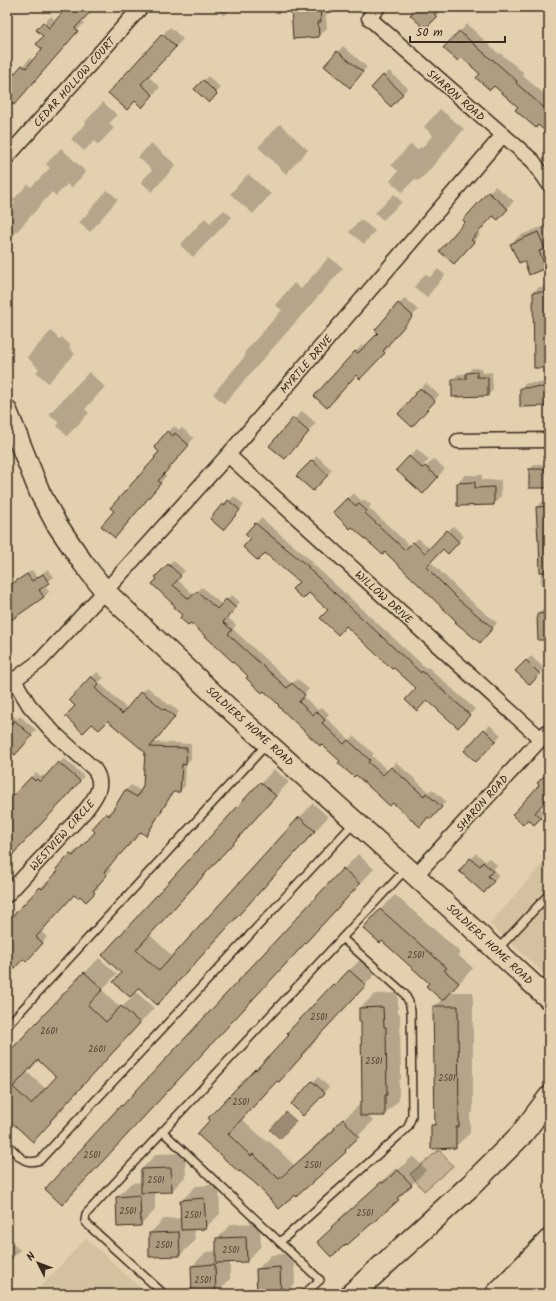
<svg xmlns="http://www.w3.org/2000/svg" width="556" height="1301" viewBox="0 0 556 1301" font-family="Kalam,sans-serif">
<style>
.built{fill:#d3c1a0}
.green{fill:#c5b294;stroke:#806e59}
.water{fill:#9d8a72;stroke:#766450}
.shadow{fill:#0003;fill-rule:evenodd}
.building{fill:#af9d81;stroke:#3b2a1e;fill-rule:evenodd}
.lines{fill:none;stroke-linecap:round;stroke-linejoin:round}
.lane-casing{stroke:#3b2a1e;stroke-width:10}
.street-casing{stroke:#3b2a1e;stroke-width:17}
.secondary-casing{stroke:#3b2a1e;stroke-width:23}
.highway-casing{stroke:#3b2a1e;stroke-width:25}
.lane{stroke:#e3d0ae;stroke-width:7}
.street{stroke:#e3d0ae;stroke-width:14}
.secondary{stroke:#e3d0ae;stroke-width:20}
.highway{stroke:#e3d0ae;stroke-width:22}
.labels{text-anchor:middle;stroke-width:3;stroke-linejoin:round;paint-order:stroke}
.number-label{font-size:9px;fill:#584737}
.street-label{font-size:11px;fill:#3b2a1e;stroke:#e3d0ae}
</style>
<rect width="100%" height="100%" fill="#e3d0ae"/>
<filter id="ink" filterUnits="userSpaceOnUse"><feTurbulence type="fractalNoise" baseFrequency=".025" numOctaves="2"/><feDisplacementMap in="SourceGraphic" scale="8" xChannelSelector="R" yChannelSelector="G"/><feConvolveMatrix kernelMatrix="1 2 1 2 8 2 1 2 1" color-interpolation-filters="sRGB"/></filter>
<g filter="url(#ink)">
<g class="built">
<polygon points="549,856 549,978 490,924"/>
<polygon points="86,1238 147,1294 34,1294"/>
</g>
<polygon class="green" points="439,1150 453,1166 424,1191 410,1174"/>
<polygon class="water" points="286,1112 296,1121 280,1139 270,1130"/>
<g class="shadow">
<polygon points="61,7 94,7 81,21 84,23 21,96 7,98 7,87 9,82 30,58 33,61 44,49 44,23 51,16 56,21 65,11"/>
<polygon points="214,7 233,7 224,16"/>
<polygon points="293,7 328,7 328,13 326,15 327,28 319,36 294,38"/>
<polygon points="418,7 440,7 438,9 441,11 425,28"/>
<polygon points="467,24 499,54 500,53 524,73 522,75 549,98 549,133 462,56 445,48"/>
<polygon points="170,27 183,39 148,76 160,87 150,99 135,100 127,109 162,35"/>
<polygon points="343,46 367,67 355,81 326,65"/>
<polygon points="389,71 408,88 396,100 372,88"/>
<polygon points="208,76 221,88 209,101 196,89"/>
<polygon points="103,102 117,115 109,124 114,128 98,145 94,141 84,151 71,139 86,123 85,122"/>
<polygon points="440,109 464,129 426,174 418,181 415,179 402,192 390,181 398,171 391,165 411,144 417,150 420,147 422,148 433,135 424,127"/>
<polygon points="280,124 308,150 286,174 258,147"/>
<polygon points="151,143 176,165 152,192 141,182 152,170 138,157"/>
<polygon points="61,148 86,172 71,188 67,184 56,196 52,192 7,243 7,213 15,203 12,201 28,184 31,187 50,168 46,164"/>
<polygon points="248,174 271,194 253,214 230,194"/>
<polygon points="495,186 514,201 504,212 493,215 477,233 480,235 461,256 466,222 464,220"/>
<polygon points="107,190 118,199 90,232 79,223"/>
<polygon points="394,194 402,202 383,220 375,213"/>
<polygon points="224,210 232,217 193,257 180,245 205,218 210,223"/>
<polygon points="361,219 375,231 364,244 349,232"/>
<polygon points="546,225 549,231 549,244 547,246 549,250 549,264 545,268 524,260 511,244 519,236"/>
<polygon points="329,257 343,268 224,404 213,394 246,355 244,353 282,310 275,305 294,283 301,289"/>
<polygon points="438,269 445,275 427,297 414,287 425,274 430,277"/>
<polygon points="539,287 549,287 549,367 534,292"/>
<polygon points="405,298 418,310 388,344 390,346 360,378 356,374 315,396 362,345 365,348 379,332 399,304"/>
<polygon points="51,331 59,339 62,337 71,346 69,348 75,354 48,383 36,372 39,369 27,357"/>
<polygon points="472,368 482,368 482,373 492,372 493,390 488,395 453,379 458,374 467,374"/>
<polygon points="89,372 105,387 85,409 89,413 67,436 57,426 59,423 49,414"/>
<polygon points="426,383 439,395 417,420 399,414"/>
<polygon points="526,383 549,383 549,405 521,388"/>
<polygon points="302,411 316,423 292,450 271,446"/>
<polygon points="174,426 179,430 182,428 194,438 164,474 166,476 121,531 160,452 168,432"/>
<polygon points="417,449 429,460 421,468 422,470 434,459 445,469 430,485 397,470"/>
<polygon points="317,456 332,470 313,490 298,476"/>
<polygon points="535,464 549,464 549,487 530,469"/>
<polygon points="465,475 482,475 482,480 501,480 501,496 494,504 458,483"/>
<polygon points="353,493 362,501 364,499 371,505 369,508 410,546 418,538 431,549 453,526 464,536 448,552 443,548 431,562 464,595 497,623 485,637 457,621 385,551 335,512"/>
<polygon points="234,496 244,505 228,524 211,519 228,500 229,501"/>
<polygon points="542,502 549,502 549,585 541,585 540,539 537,507"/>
<polygon points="261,518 313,562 312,563 426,668 428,667 475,709 463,722 417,688 246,534"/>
<polygon points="173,560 185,571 177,579 194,595 202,587 222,605 232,595 240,602 227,617 236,625 233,629 292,684 297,679 309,689 303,696 318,710 322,707 329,714 326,718 350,740 354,736 374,754 372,756 388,771 396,762 429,792 432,789 446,801 436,813 393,802 281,705 207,638 208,637 183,615 157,577"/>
<polygon points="48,569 54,577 44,585 49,592 44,597 7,622 7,587 32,570 37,577"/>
<polygon points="543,609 549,609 549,639 538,614"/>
<polygon points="531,656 544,668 530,683 517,671"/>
<polygon points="97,672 104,678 99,682 127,709 147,687 169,705 170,704 179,712 153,742 191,744 191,759 186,763 185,786 180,791 174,791 151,829 146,834 141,831 109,867 111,870 97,885 99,887 86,900 80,895 74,894 41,931 47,937 31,956 23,958 9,973 13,976 7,983 7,924 45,883 47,885 60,871 58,869 71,855 76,850 78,852 97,832 107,814 112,809 114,811 126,790 131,785 141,791 144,786 146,751 108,719 76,706 70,700"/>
<polygon points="7,710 17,719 20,716 36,730 20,749 10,749 7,752"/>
<polygon points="490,725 501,735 476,761 485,730"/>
<polygon points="64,758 84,776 67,796 7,858 7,803 36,773 41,777 43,775 46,778"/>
<path d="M274,769L289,782L150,935L173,957L313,803L328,817L171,989L139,987L135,991L154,1008L64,1106L65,1107L47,1126L7,1116V1055L99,958L117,974L102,990L121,1008L132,997L115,982L123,973L104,955ZM38,1060L57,1077L46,1089L27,1072Z"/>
<polygon points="549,772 549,797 540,807 545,812 539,819 528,818 540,785"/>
<polygon points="476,853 485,861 489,858 497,865 493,870 499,875 489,887 460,871"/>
<polygon points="358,854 374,869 62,1204 122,1106 137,1092"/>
<polygon points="395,895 460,952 458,955 473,968 451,992 473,992 473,1112 470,1115 470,1133 455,1147 432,1126 436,1122 434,1007 442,999 380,910"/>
<polygon points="364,956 379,970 314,1040 316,1041 293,1066 278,1080 242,1119 267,1142 268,1140 294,1165 359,1105 361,1108 361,1102 363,1100 362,1020 360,1008 375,994 398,993 398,1013 400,1013 401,1079 399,1081 399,1100 384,1115 368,1115 373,1121 359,1135 360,1136 345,1151 279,1208 210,1118 255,1069 270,1055 271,1056 334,985"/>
<polygon points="318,1077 329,1087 308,1109 313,1082"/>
<polygon points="185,1153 186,1176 172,1191 155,1192 155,1210 141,1225 117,1197 131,1183 142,1182 142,1169 156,1154"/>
<polygon points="413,1156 426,1170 398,1199 347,1244 332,1227 396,1168 398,1170"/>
<polygon points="219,1184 220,1214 205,1228 194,1229 195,1241 180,1255 150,1233 164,1219 182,1218 181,1201 196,1186"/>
<polygon points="260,1223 261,1246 247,1261 230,1261 230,1279 216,1294 193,1294 192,1266 206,1252 217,1251 217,1239 231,1224"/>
<polygon points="7,1239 20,1250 7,1265"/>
<polygon points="294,1253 295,1283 284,1294 234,1294 240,1288 257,1288 257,1270 271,1255"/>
</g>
<g class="building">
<polygon points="67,7 95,7 75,28 78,31 14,105 7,99 7,82 22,65 26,68 42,49 36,44 43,36 36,30 43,22 49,28"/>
<polygon points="320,7 321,22 318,22 319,37 293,39 291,8"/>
<polygon points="417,7 441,7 434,14 437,17 425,29 410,15"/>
<polygon points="459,31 492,60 492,59 517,81 516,83 549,112 549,134 538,125 536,128 515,110 518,107 494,86 490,90 476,78 480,74 461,57 458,61 443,48"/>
<polygon points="162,34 176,47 141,84 153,95 142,108 135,101 127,110 108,93"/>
<polygon points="337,51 363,72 350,88 324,66"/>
<polygon points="383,75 403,94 391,107 371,88"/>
<polygon points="203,80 217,94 209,103 194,89"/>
<polygon points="488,192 508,209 498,220 493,216 471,240 474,242 454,264 439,251 465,222 463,220"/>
<polygon points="538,232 545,249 539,251 546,268 529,275 524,261 519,263 510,244"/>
<polygon points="533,292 549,292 549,368 534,368"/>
<polygon points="398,303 413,316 383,351 385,353 360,379 356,375 327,408 314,396 355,351 358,353 378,333 375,330"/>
<polygon points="477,372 477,377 488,377 488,396 452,397 452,379 466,379 466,373"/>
<polygon points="549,387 549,406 520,407 520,388"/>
<polygon points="420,388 435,401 412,427 398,414"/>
<polygon points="293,418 309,432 285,459 269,446"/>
<polygon points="167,431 173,436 175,433 189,445 158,481 161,483 115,538 101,526 114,511 110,508 155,458 154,457 159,452 154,447"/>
<polygon points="409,456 422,468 425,466 438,477 423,494 396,470"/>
<polygon points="312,460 328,475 313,491 296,476"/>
<rect x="529" y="469" width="20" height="19"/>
<polygon points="475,482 475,488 494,487 494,505 457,506 457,483"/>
<polygon points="347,498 356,506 358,503 367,511 365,513 405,550 413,542 425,553 447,530 459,542 448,554 443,549 426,567 459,600 493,628 480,643 455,622 456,621 385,552 383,555 352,527 350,529 333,512"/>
<polygon points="228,500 240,510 223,530 210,519 222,504 224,506"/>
<polygon points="549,506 549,572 540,572 539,540 538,540 536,507"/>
<polygon points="255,523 309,567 308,568 421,673 422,671 470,715 458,728 427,700 417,711 405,700 416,688 394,668 392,669 346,626 338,635 320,618 328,610 309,593 303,599 292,589 299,582 265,553 258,561 243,547 250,539 245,534"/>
<polygon points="168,564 181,576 173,585 189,599 197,591 217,609 226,599 236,608 223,622 232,630 228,634 287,688 292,683 305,695 299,702 313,715 316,711 325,720 322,723 344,744 348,740 370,760 368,762 383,775 391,767 424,796 426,793 442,807 431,819 428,817 420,827 393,803 390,806 356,775 354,777 338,763 340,761 321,744 320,746 278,706 279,705 264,691 262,693 246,678 248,676 191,623 188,625 180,618 182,615 174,608 175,606 152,584 157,579 155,577"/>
<polygon points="27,574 32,581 43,574 49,583 39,590 44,597 7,623 7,587"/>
<polygon points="549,613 549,640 538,640 537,614"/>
<polygon points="526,660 540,674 530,685 515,671"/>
<polygon points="91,676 99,684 95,688 122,714 141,691 164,710 165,709 175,717 150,747 187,748 186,765 182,764 180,792 173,792 146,836 141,832 127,847 104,872 107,875 93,891 95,893 86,902 80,896 78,898 74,895 36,937 43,943 26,962 23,959 7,977 7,922 40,887 42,889 58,871 56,869 70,854 73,856 95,832 92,829 106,813 109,816 125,790 137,797 143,786 145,752 108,721 99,730 92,724 83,733 65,716 75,706 69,700"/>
<polygon points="7,719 12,723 14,720 32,736 15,755 7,748"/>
<polygon points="484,729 496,741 476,762 464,751"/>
<polygon points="58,762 80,781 62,802 19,847 7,862 7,792 12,797 31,777 35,781 37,779 40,782"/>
<polygon points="549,771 549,797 535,813 541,818 534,825 528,819 523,825 512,815 539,785 537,783"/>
<polygon points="260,782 276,796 136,950 159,971 299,817 315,831 157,1005 139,988 130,997 113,982 121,973 102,955"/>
<polygon points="470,858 480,866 483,862 493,871 488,876 494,881 484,893 459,871"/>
<polygon points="343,868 360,884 62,1205 45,1189 121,1105 122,1106"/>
<polygon points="380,909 447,968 444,970 459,983 443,1001 426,986 429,983 382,941 380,943 363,928"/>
<polygon points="349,970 366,985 301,1055 302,1056 279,1082 277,1081 228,1134 251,1156 253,1154 279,1179 335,1129 334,1127 343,1119 359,1137 345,1150 346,1152 296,1197 295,1195 279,1209 256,1184 240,1171 239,1172 197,1134 210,1120 208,1118 255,1069 256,1070 289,1035 287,1033 333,984 335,985"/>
<path d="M84,972L103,989L88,1005L106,1022L121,1006L140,1023L50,1121L51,1122L33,1142L7,1118V1054ZM38,1060L56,1077L31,1104L13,1087Z"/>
<polygon points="433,1006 458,1006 459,1127 456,1127 456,1148 431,1149 431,1125 435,1125"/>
<polygon points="383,1007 384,1027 386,1027 387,1095 385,1095 385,1116 360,1116 360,1102 362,1102 361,1021 359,1021 359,1008"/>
<polygon points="312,1081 325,1093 303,1116 291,1104"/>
<polygon points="171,1168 172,1192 141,1193 141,1169"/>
<polygon points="398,1170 412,1185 397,1198 399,1200 347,1245 346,1244 331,1257 317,1242 332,1228 331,1227 381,1182 383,1183"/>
<polygon points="140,1195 141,1226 117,1227 116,1197"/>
<polygon points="204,1198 206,1229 181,1230 180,1200"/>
<polygon points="179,1232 180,1256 149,1257 149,1233"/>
<polygon points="246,1237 247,1262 216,1263 216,1238"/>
<polygon points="215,1264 216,1294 192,1294 191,1266"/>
<polygon points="280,1267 281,1294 257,1294 256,1269"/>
</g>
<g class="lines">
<g class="lane-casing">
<g id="lane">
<polyline points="497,950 549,894"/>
<polyline points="7,1026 267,744"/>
<polyline points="162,1131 320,1280 304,1294"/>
<path d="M7,1144C19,1155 23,1166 40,1160L355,822"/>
<polyline points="280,1242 403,1132 408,1127 412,1116 411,1011 409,1002 404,993 342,938"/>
<polyline points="164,1294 89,1226 85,1221 86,1214 407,868"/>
</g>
</g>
<g class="street-casing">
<g id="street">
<polyline points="378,7 369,18 533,161 549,184"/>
<polyline points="7,157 141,7"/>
<polyline points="458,441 549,440"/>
<polyline points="228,455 541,739"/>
<polyline points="7,685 40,661 117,578 228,455 503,135"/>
<polyline points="415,876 549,730"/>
<path d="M7,895L85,811C95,798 106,785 94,769L53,732L29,705L14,680"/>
</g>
</g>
<g class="secondary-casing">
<polyline id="secondary" points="7,411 40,493 56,523 83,563 105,591 236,715 407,868 549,999"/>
</g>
<g class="highway-casing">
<g id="highway">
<polyline points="352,1294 471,1185 521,1135 549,1098"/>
<polyline points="497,1294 549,1241"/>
<polyline points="526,1294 549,1270"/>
</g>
</g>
<use href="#lane" class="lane"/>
<use href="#street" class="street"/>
<use href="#secondary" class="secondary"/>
<use href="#highway" class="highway"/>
</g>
</g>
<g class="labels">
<g class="number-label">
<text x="416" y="958">2501</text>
<text x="319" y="1020">2501</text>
<text x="49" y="1034">2601</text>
<text x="97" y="1052">2601</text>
<text x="374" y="1064">2501</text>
<text x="447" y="1081">2501</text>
<text x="241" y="1105">2501</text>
<text x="92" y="1158">2501</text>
<text x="313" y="1168">2501</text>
<text x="156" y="1183">2501</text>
<text x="128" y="1214">2501</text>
<text x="365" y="1216">2501</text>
<text x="193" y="1218">2501</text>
<text x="164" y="1248">2501</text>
<text x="231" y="1253">2501</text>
<text x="203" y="1283">2501</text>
</g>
<g class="street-label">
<text transform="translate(74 82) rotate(-48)" y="4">CEDAR HOLLOW COURT</text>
<text transform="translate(456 95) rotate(41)" y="4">SHARON ROAD</text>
<text transform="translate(306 364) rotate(-49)" y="4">MYRTLE DRIVE</text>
<text transform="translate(384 597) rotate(42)" y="4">WILLOW DRIVE</text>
<text transform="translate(250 726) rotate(42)" y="4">SOLDIERS HOME ROAD</text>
<text transform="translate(482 803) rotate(-48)" y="4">SHARON ROAD</text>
<text transform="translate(62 835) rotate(-48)" y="4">WESTVIEW CIRCLE</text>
<text transform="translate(490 944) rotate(43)" y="4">SOLDIERS HOME ROAD</text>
</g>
</g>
<rect width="556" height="1301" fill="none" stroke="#e3d0ae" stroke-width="24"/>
<rect x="12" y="12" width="532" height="1277" fill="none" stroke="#3b2a1e" stroke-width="1.5" filter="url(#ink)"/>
<g transform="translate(38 1263) rotate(312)" stroke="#e3d0ae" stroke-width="3" paint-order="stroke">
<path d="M0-3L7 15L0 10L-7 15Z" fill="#3b2a1e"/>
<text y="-6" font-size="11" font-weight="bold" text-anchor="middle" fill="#3b2a1e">N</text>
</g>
<path d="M410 36v6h95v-6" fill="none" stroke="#3b2a1e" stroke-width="2"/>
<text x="416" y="36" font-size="12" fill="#3b2a1e" stroke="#e3d0ae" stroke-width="3" paint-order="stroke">50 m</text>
</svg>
